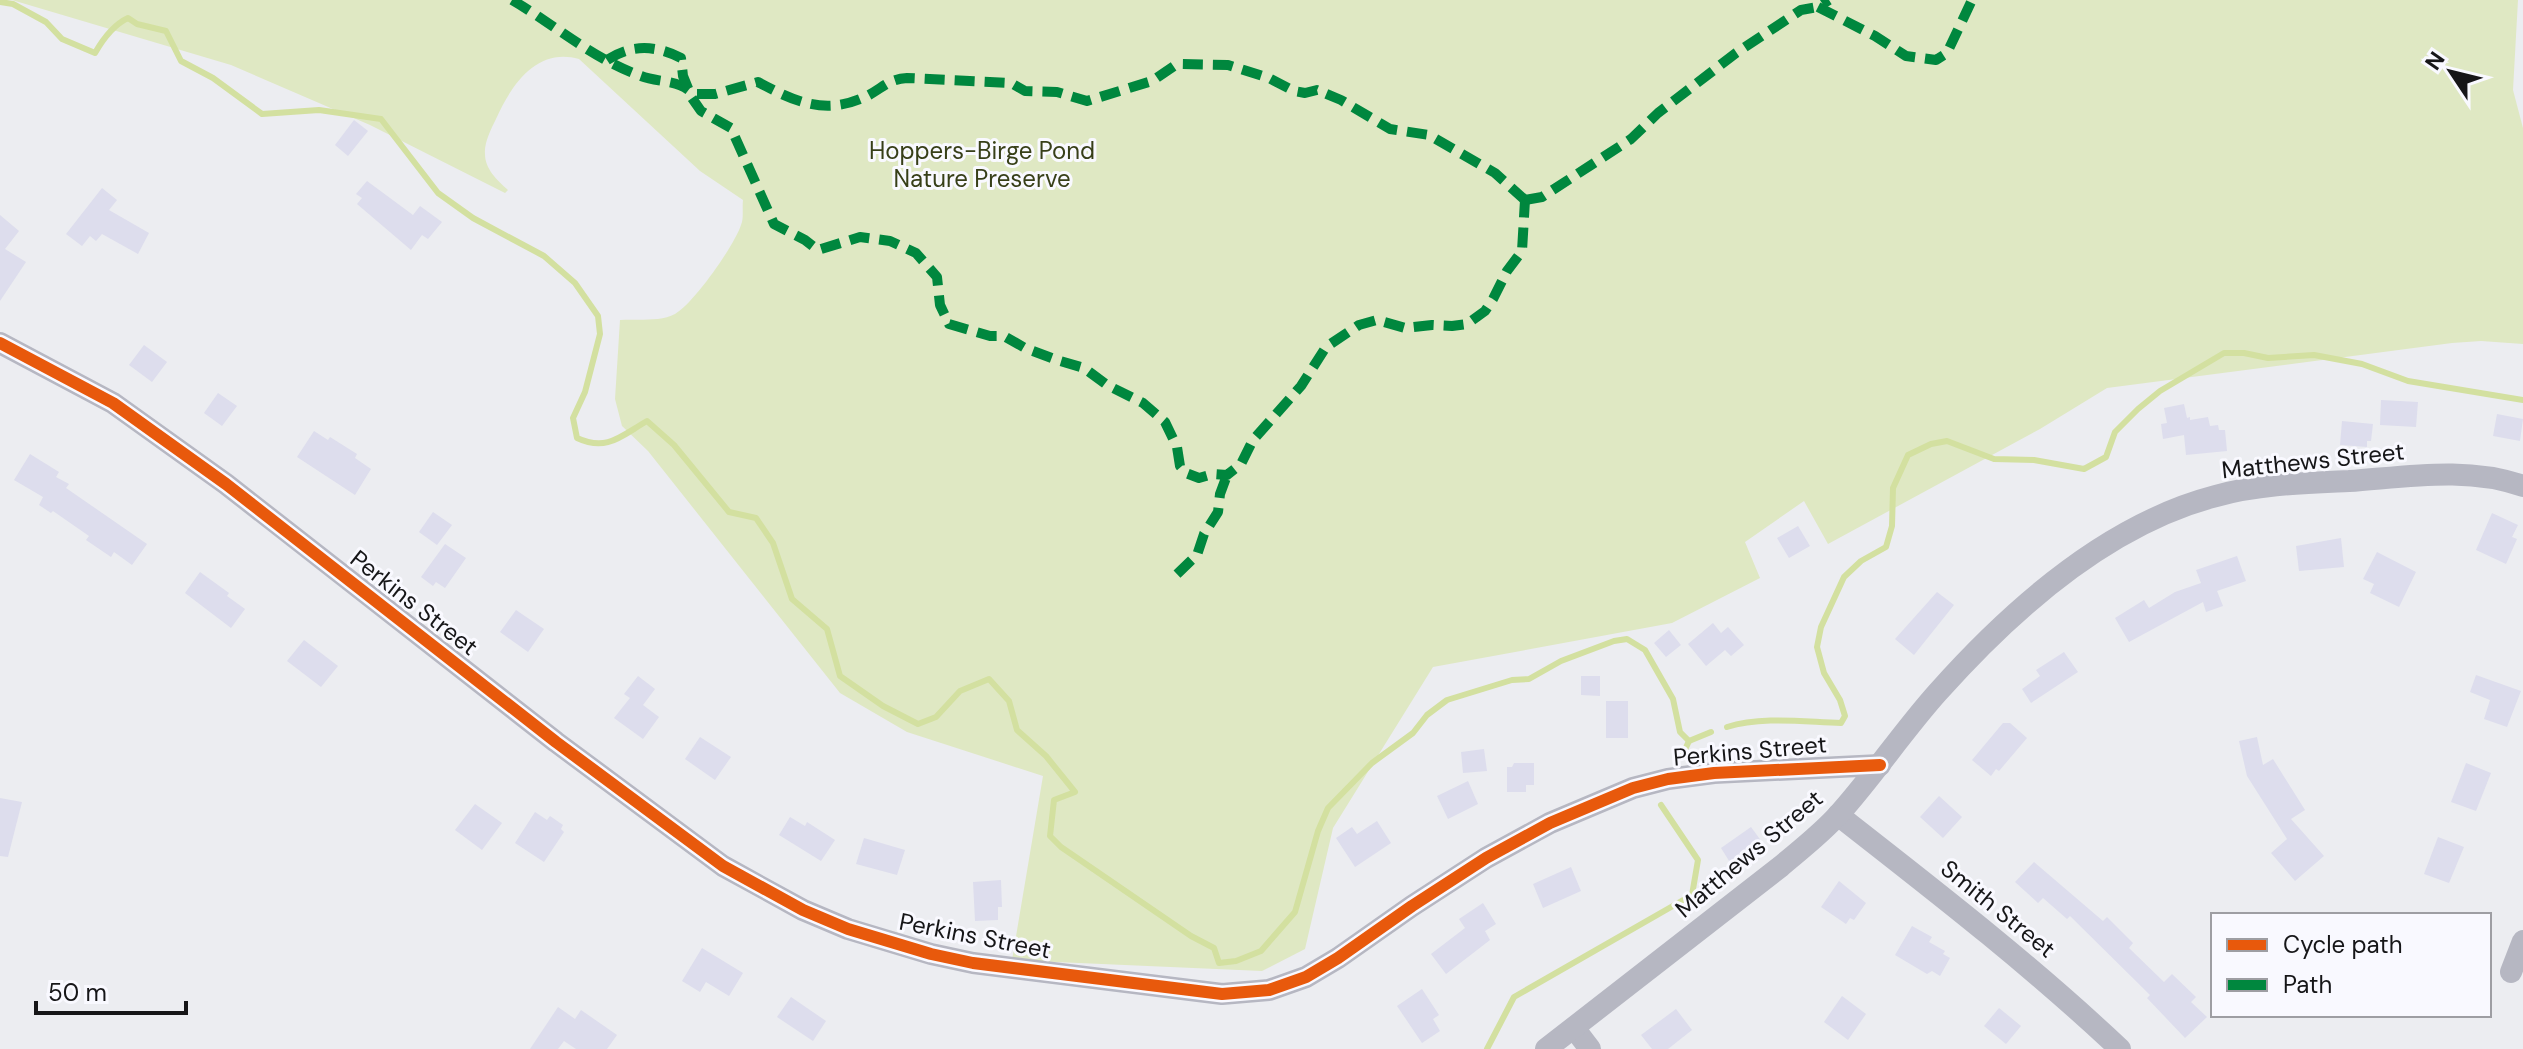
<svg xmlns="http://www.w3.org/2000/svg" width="2523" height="1049" viewBox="0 0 2523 1049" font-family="'DM Sans',sans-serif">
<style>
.green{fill:#dfe8c3}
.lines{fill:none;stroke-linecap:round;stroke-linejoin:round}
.stream{stroke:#d3e0a0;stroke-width:6}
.building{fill:#dddded}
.minor{stroke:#b6b7c2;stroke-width:22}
.quiet{stroke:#00873e;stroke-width:10;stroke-dasharray:20 10;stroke-linecap:butt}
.cycleway-casing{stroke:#f9f9ff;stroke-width:17}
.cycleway{stroke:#e8590c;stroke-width:12}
.labels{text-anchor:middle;stroke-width:6;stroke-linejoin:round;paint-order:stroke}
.park-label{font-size:24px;fill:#373f18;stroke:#f9f9ff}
.street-label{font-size:24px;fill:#161618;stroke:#f9f9ff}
</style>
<rect width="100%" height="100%" fill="#ecedf1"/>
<path class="green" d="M12,0H2518L2513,90L2523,128V344L2481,341L2452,343L2107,388L2040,429L1828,544L1804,501L1745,542L1760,578L1672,623L1433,667L1333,828L1305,949L1262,971L1012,960L1043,776L907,732L840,693L648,451L622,426L615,399L620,320C637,319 660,322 675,314C694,303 734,246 741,225C744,218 742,208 743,200L700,171L579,59C537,47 511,85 496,119C491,129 484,143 485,154C485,169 497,180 508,190L505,193L370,125L231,65Z"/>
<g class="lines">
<g class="stream">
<path d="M0,2L13,4L46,22L62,39L95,53C103,39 113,25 128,18L137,24L166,31L181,61L213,78L262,114L319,110L381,119L438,193L473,218L544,256L575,283L598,316L600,334L585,392L573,418L577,438C607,452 621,436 647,421L674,445L729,512L756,518L773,543L792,599L827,629L840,676L883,706L918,724L936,717L960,691L989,679L1009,701L1017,730L1046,756L1075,792L1054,800L1050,836L1061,847L1191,936L1214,948L1219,963L1236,961L1261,951L1295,912L1318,831L1328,808L1372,763L1413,733L1427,715L1447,700L1512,680L1529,679L1561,661L1614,641L1627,639L1645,650L1673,699L1680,732L1689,741L1711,732"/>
<path d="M1727,727C1762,716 1804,722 1841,723L1845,716L1840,700L1824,673L1817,647L1821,627L1844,577L1861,561L1886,547L1892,526L1893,488L1908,455L1931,444L1947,441L1994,459L2034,460L2084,469L2106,457L2115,432L2138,409L2160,391L2224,353H2244L2268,358L2314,355L2362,364L2408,381L2523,400"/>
<polyline points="1683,754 1689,741"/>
<polyline points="1487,1049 1514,997 1692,895 1698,860 1661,805"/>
</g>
</g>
<g class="building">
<polygon points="354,120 368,131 348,156 335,145"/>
<polygon points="367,181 413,215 420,206 442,222 428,239 422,235 411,250 357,204 362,198 356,194"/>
<polygon points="102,188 117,200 109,210 149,233 138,254 102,234 96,241 90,236 82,246 66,234"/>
<polygon points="0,215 19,231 5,249 26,262 0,301"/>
<polygon points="144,345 167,362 152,382 129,365"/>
<polygon points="218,393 237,406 222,426 204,413"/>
<polygon points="2381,400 2418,402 2416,427 2380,425"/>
<polygon points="2184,404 2187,418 2190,417 2190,420 2208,417 2210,426 2218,425 2219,430 2225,430 2227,451 2186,455 2184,435 2163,439 2161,424 2167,423 2164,408"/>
<polygon points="2497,414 2523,419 2520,441 2493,436"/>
<polygon points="2342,421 2373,424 2371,441 2367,441 2367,447 2340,445"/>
<polygon points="314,431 328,440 330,437 357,454 355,458 371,469 355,495 297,457"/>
<polygon points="30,454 59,472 56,477 69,484 66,488 147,544 132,565 114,552 111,557 86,540 89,536 53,511 51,513 39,505 43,497 14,480"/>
<polygon points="433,512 452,525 437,545 419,532"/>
<polygon points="2492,513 2518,525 2512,537 2517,539 2506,564 2476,550"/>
<polygon points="1798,526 1810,546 1789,558 1777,538"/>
<polygon points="2341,538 2344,567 2299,571 2296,546"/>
<polygon points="445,544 466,558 445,588 436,582 433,586 421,577"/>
<polygon points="2377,552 2416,572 2399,607 2370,593 2374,584 2363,579"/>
<polygon points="2237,556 2246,581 2217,591 2223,606 2206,612 2203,602 2129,642 2115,618 2144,600 2149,608 2175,592 2201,583 2196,570"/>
<polygon points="200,572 229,593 227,596 245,609 231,628 185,593"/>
<polygon points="1937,592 1954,605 1914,655 1895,639"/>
<polygon points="516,610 544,629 528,652 500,632"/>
<polygon points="1713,623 1721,633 1728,627 1744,645 1731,656 1725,650 1706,666 1688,644"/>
<polygon points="1669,630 1681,645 1666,657 1654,643"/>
<polygon points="304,640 338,666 321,687 287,661"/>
<polygon points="2064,652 2078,672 2031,703 2022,689 2040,676 2036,670"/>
<polygon points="2476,675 2521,691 2507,727 2484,719 2490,700 2470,692"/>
<polygon points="638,676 655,689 643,705 659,717 643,739 614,718 630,698 624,694"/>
<polygon points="1581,676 1600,676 1600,696 1581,695"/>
<rect x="1606" y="701" width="22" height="37"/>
<polygon points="2003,723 2010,723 2027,738 1999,771 1996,769 1991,776 1972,760"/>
<polygon points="700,737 731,757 715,780 685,759"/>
<polygon points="2257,737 2263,765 2273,759 2305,810 2291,819 2324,856 2295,881 2271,853 2287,839 2247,776 2239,741"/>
<polygon points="1484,749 1487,771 1463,773 1461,752"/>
<polygon points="1514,763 1534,763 1534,785 1526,785 1526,792 1507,792 1507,767 1512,767"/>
<polygon points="2466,763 2491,773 2476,811 2451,802"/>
<polygon points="1468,781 1478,804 1448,819 1437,796"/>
<polygon points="1939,796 1962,817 1943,838 1920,817"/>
<polygon points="0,798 22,802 8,857 0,856"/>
<polygon points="475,804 502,823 482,850 455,830"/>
<polygon points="535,812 547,820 550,816 563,825 561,829 564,832 544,862 515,843"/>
<polygon points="790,817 805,826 807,822 835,840 821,861 779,835"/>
<polygon points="1377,821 1391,843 1355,867 1336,838 1352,827 1357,834"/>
<polygon points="1751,827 1762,842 1731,864 1721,848"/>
<polygon points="2438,837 2464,847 2449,883 2424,874"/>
<polygon points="864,838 905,850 897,875 856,864"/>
<polygon points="2034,862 2103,921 2107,917 2133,943 2129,948 2164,982 2172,974 2196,997 2191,1002 2207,1017 2185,1038 2147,998 2150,995 2070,916 2067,919 2043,898 2038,903 2015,882"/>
<polygon points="1571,867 1581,891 1543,908 1533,884"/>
<polygon points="1001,880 1002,907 998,907 998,920 975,921 973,882"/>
<polygon points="1839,881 1866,903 1854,920 1850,918 1846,924 1821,907"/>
<polygon points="1483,903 1496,924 1485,931 1490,940 1446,974 1431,954 1465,928 1459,919"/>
<polygon points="1912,926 1932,937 1929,942 1945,951 1943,954 1950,958 1940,976 1932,971 1927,974 1895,955"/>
<polygon points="702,948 743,973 729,996 706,982 700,992 682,981"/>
<polygon points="1422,989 1439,1015 1433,1019 1440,1031 1422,1043 1397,1006"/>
<polygon points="1842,996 1866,1014 1848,1040 1824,1022"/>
<polygon points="791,997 826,1021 813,1041 777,1017"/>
<polygon points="558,1007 575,1019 581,1010 617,1035 607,1049 576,1049 564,1041 558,1049 530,1049"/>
<polygon points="1999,1008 2021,1026 2006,1044 1984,1026"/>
<polygon points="1676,1009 1692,1030 1668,1049 1652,1049 1641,1035"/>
</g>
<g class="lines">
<g class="minor">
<polyline points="0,343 113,403 226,484 556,742 723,866 803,910 848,929 931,954 973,963 1222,994 1269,990 1306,977 1338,958 1412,906 1486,858 1550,823 1633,788 1668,779 1714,773 1880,765"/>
<path d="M1838,815C1934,890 2031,965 2120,1049"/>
<polyline points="2511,972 2523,941"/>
<polyline points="1574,1028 1590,1049"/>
<path d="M1546,1049L1780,867C1800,850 1821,834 1839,814C1874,775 1903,731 1938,692C2011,610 2108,524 2216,496C2259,484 2305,483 2349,481C2406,477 2468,466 2523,486"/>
</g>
<g class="quiet">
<path d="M512,0C555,25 593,59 641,76C659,83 679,79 693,94H715L758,82C795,102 826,116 867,96C883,88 888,79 907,78L1011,83L1025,91L1057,92L1087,101L1152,81L1177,64L1228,65L1269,78L1294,91L1305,93L1317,90L1341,100L1390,129L1429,135L1495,173L1525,200"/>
<polyline points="1818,7 1875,36 1906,56 1936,60 1947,53 1972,0"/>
<path d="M607,60C631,44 656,45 681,58L683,76L692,98L701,111L731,128L774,224L805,240L818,250L860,237L890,241L916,253L937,277L940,305L949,324L990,336H1004L1025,348L1057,360L1084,368L1107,385L1143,403L1165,422L1177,447L1180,466L1186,473L1199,478L1213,474L1227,475L1241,464L1253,440L1301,386L1326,347L1359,325L1377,320L1405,328L1432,325L1452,326L1467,324L1485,311L1493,299L1507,271L1522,251L1525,200"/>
<polyline points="1525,200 1542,197 1631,139 1658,113 1736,53 1801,10 1818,7 1829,0"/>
<polyline points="1177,574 1197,555 1204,534 1218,512 1220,494 1227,475"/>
</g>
<g class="cycleway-casing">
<polyline id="cycleway" points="0,343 113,403 226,484 556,742 723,866 803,910 848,929 931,954 973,963 1222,994 1269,990 1306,977 1338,958 1412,906 1486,858 1550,823 1633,788 1668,779 1714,773 1880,765"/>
</g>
<use href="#cycleway" class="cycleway"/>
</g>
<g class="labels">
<g class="park-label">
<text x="982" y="159">Hoppers-Birge Pond<tspan x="982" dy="28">Nature Preserve</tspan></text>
</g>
<g class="street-label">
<text transform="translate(2313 461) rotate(-6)" y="8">Matthews Street</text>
<text transform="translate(414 603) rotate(38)" y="8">Perkins Street</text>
<text transform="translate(1750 751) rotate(-5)" y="8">Perkins Street</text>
<text transform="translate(1749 854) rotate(-40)" y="8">Matthews Street</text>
<text transform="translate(1998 909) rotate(39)" y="8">Smith Street</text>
<text transform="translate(975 936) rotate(11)" y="8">Perkins Street</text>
</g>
</g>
<rect x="2211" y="913" width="280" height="104" fill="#f9f9ff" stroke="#9e9ea3" stroke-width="2"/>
<rect x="2227" y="939" width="40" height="12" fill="#e8590c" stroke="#9e9ea3" stroke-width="2"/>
<text x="2283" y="953" font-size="24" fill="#161618">Cycle path</text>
<rect x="2227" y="979" width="40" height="12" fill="#00873e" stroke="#9e9ea3" stroke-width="2"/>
<text x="2283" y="993" font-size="24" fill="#161618">Path</text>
<g transform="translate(2451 72) rotate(305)" stroke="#f9f9ff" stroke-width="6" paint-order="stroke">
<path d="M0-6L14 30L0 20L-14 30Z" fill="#161618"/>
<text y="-12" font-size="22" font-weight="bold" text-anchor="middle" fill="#161618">N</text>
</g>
<path d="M36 1001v12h150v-12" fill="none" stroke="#161618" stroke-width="4"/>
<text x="48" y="1001" font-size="24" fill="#161618" stroke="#f9f9ff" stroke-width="6" paint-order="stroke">50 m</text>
</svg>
